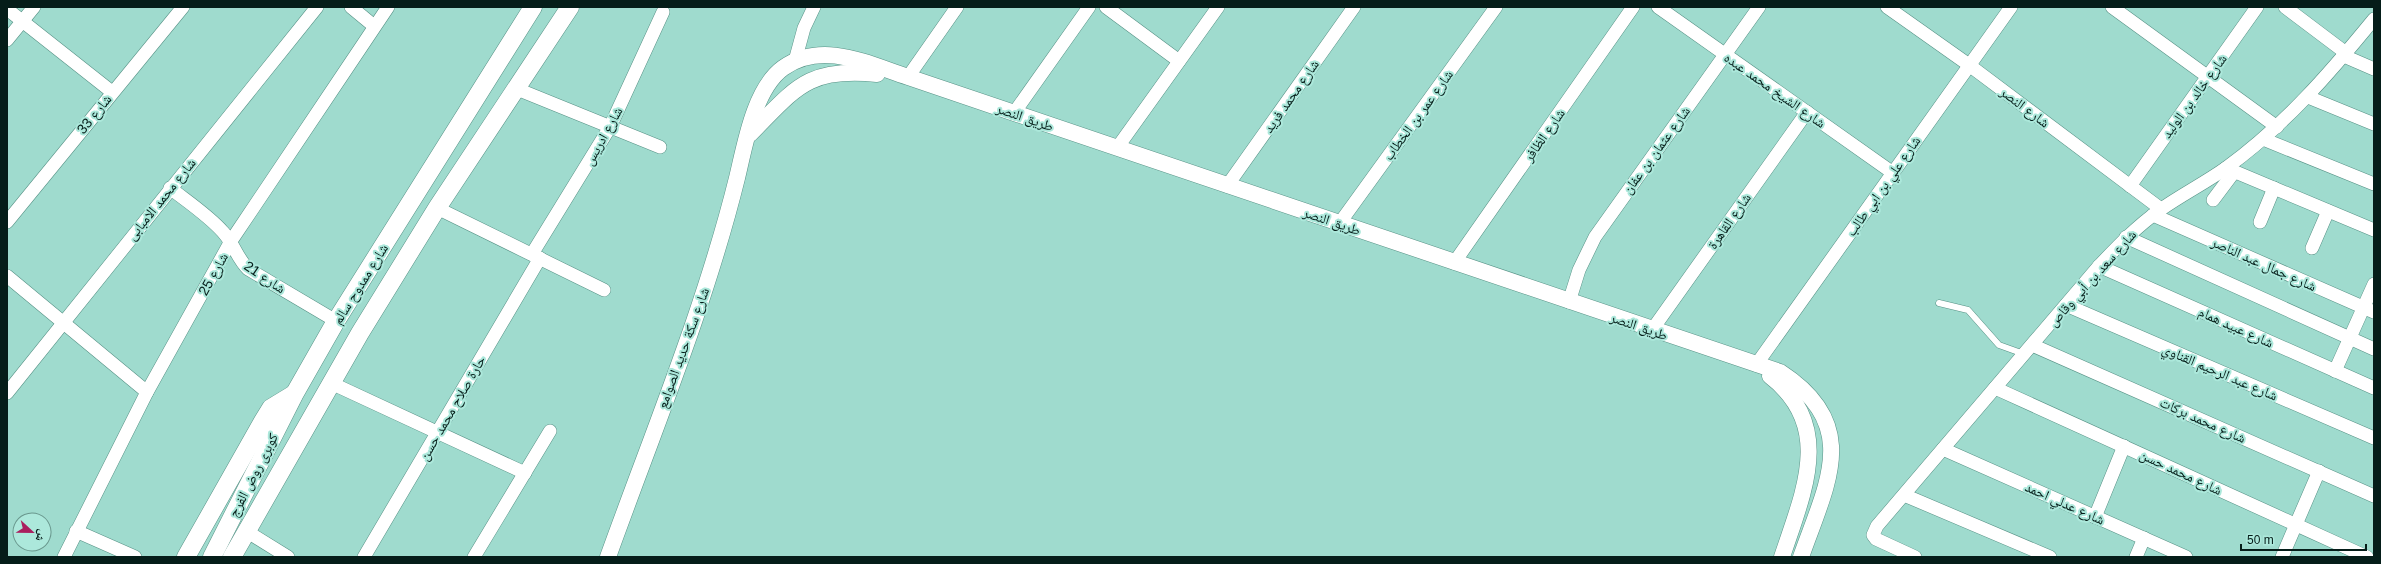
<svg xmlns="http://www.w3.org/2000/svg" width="2381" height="564" viewBox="0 0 2381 564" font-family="Arial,'Noto Naskh Arabic',sans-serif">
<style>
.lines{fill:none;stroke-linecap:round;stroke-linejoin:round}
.service-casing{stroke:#579286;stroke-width:7}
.minor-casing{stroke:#579286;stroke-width:14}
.tertiary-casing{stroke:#579286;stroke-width:17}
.secondary-casing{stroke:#579286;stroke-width:19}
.service{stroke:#fff;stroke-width:6}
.minor{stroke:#fff;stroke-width:13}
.tertiary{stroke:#fff;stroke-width:16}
.secondary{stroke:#fff;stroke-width:18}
.labels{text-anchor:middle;stroke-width:4;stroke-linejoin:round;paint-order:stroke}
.street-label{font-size:14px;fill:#051d19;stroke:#ace8db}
</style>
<rect width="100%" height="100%" fill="#9fdbce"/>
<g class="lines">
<g class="service-casing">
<polyline id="service" points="1939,303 1968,310 1999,345 2024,354"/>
</g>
<g class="minor-casing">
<g id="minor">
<polyline points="351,7 374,26"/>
<polyline points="1106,7 1179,61"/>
<polyline points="1658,7 1893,173"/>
<polyline points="1887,7 1969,65 2161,209"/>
<polyline points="2112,7 2277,127"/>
<polyline points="2285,7 2346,53"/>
<polyline points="7,9 112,92"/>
<polyline points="7,40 34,7"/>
<polyline points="2344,56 2374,69"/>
<polyline points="795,61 804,28 814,7"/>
<polyline points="908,77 957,7"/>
<polyline points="517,89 660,147"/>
<polyline points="2308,97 2374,124"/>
<polyline points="1014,113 1089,7"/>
<polyline points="2263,139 2374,184"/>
<polyline points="1117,148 1218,7"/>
<polyline points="2226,168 2374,230"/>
<polyline points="1227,186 1354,7"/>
<polyline points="2130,186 2257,7"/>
<path d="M170,188C188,202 209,216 223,232C234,244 237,258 248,269L336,321"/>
<polyline points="2213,200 2234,172"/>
<polyline points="437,208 604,290"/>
<polyline points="2153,215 2374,312"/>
<polyline points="7,222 183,7"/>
<polyline points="2260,222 2274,188"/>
<polyline points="1339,224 1496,7"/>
<polyline points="2126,237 2374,349"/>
<polyline points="2312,248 2328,211"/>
<polyline points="532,254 610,127 663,12"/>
<polyline points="1454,263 1633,7"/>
<polyline points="2099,266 2374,388"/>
<polyline points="7,276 147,392"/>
<polyline points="1569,302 1579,270 1595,237 1759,7"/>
<polyline points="2066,305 2374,438"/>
<polyline points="1652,330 1807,112"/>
<polyline points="2032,345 2374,496"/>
<polyline points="1756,365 2011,7"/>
<polyline points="2335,371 2374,284"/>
<polyline points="331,383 525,473"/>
<polyline points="1995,388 2367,557"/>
<polyline points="7,393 317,7"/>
<polyline points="1943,449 2186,557"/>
<polyline points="1904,495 2050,557"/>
<polyline points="2095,517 2124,446"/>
<polyline points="76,531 135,557"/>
<polyline points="246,531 288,557"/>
<polyline points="64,557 147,392 231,241 388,7"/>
<polyline points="364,557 540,258"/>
<polyline points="474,557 550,431"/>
<path d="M1915,557L1876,539L1873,535L1877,526L2099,266C2118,246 2137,226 2160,210C2181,195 2205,183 2226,168C2284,126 2329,74 2374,19"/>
<polyline points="2136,557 2144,538"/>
<polyline points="2282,557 2319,471"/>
</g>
</g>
<g class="tertiary-casing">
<g id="tertiary">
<path d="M750,134C796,88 807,67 877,74"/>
<path d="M1770,376C1835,426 1803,493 1782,557"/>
<path d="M608,557C653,432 705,307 737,178C745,145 754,89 783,68C822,40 868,64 908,77L1780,372C1862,425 1827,483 1801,557"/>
</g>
</g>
<g class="secondary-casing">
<g id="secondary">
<polyline points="186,557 263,421 271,408 294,394"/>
<polyline points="212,557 295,393 336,321 533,7"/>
<polyline points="232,557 360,333 437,208 570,7"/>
</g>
</g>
<use href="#service" class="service"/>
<use href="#minor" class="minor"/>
<use href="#tertiary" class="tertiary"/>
<use href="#secondary" class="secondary"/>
</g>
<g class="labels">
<g class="street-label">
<text transform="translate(1775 90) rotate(35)" y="5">شارع الشيخ محمد عبده</text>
<text transform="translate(1291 96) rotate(-55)" y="5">شارع محمد فريد</text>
<text transform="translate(2194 96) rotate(-54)" y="5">شارع خالد بن الوليد</text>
<text transform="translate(2025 107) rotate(37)" y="5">شارع النصر</text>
<text transform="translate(94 114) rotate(-51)" y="5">شارع 33</text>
<text transform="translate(1418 115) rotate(-54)" y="5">شارع عمر بن الخطاب</text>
<text transform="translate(1025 117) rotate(19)" y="5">طريق النصر</text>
<text transform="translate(1544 135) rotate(-55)" y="5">شارع الظافر</text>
<text transform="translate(603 136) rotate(-61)" y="5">شارع ادريس</text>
<text transform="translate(1656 150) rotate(-54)" y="5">شارع عثمان بن عفان</text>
<text transform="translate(1883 186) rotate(-55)" y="5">شارع علي بن ابي طالب</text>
<text transform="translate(161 199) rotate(-51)" y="5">شارع محمد الامبابى</text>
<text transform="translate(1332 221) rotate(19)" y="5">طريق النصر</text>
<text transform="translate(1729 221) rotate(-55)" y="5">شارع القاهرة</text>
<text transform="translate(2264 264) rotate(24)" y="5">شارع جمال عبد الناصر</text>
<text transform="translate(213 274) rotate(-61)" y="5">شارع 25</text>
<text transform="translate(265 277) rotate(34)" y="5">شارع 21</text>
<text transform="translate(2092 278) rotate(-48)" y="5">شارع سعد بن أبي وقاص</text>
<text transform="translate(360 284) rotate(-58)" y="5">شارع ممدوح سالم</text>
<text transform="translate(1639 326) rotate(19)" y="5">طريق النصر</text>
<text transform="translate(2236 327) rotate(24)" y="5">شارع عبيد همام</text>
<text transform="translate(683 348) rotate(-70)" y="5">شارع سكة حديد الصوامع</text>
<text transform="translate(2220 372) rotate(23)" y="5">شارع عبد الرحيم القناوي</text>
<text transform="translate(452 408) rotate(-60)" y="5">حارة صلاح محمد حسن</text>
<text transform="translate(2203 420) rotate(24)" y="5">شارع محمد بركات</text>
<text transform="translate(2181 472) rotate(25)" y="5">شارع محمد حسن</text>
<text transform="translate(253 475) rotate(-63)" y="5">كوبرى روض الفرج</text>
<text transform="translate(2065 503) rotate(24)" y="5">شارع عدلي احمد</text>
</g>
</g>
<rect width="2381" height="564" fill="none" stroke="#051d19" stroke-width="16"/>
<g transform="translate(32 532) rotate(112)"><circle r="19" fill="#ace8db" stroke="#69978d"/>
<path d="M0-3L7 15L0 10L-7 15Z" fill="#aa1e5e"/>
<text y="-6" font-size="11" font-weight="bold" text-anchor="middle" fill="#051d19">ش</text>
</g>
<path d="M2241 544v6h125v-6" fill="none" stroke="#051d19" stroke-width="2"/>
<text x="2247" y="544" font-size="12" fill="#051d19" stroke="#ace8db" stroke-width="3" paint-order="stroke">50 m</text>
</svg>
